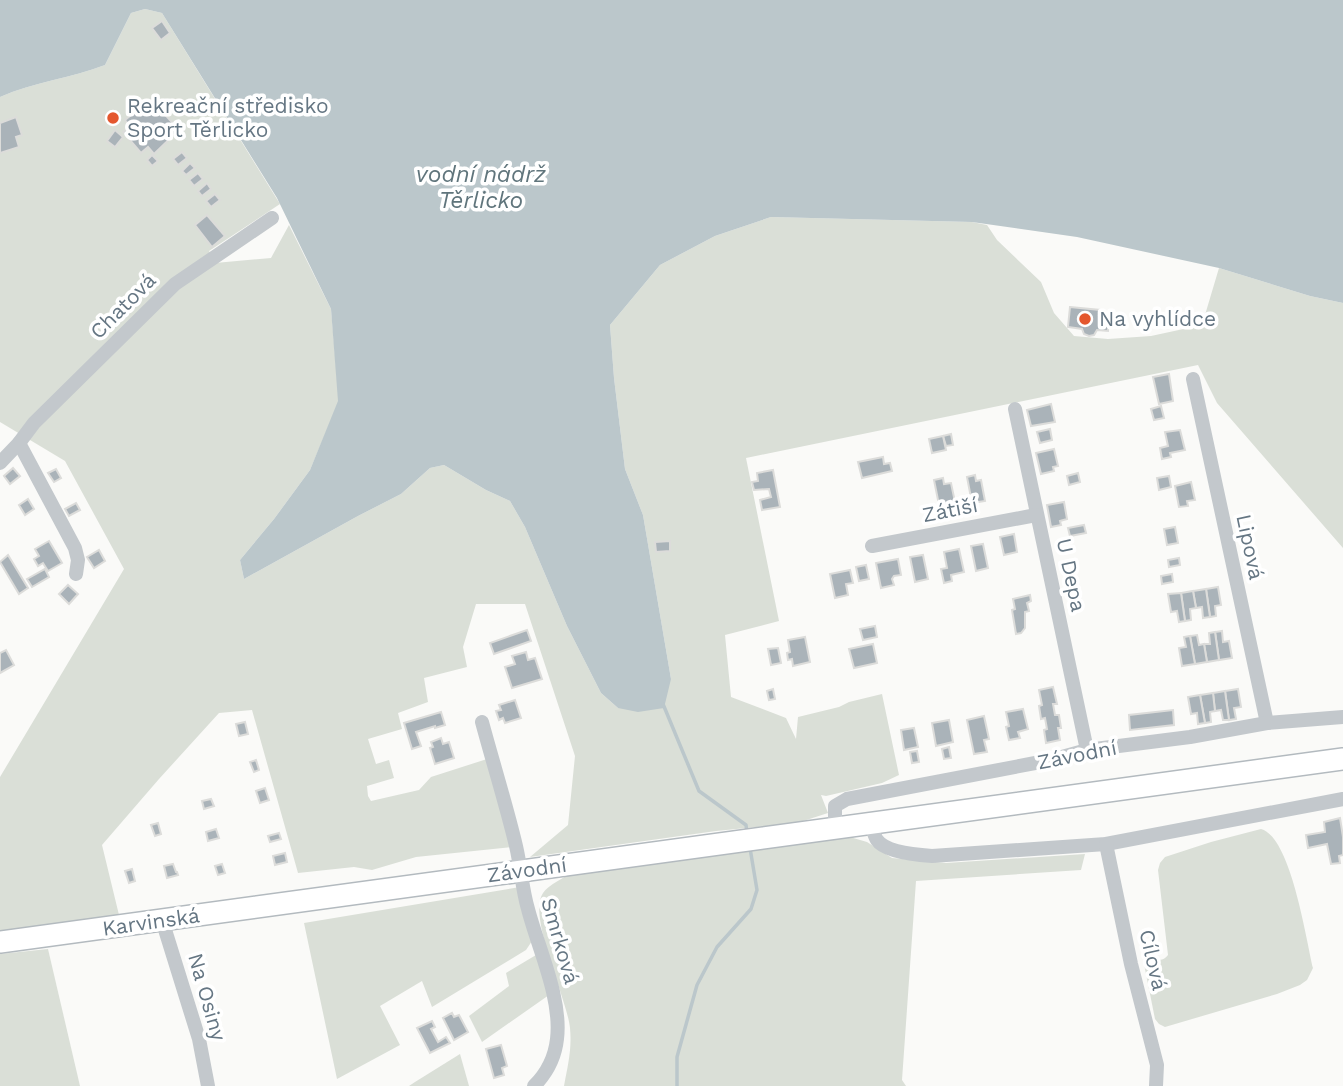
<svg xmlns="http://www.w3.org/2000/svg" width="1343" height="1086" viewBox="0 0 1343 1086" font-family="'Work Sans',sans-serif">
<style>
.green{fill:#dadfd7}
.water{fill:#bbc7cb}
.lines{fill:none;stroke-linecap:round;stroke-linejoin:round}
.stream{stroke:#bbc7cb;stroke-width:3.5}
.building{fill:#aab3b9;stroke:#dcdcda;stroke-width:2}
.secondary-casing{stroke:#b3babf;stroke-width:24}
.street{stroke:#c3c8cc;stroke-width:14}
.secondary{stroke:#fff;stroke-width:21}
.poi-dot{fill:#e4572e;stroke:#fff;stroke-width:2.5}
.labels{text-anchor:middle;stroke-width:7;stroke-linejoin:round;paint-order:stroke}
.poi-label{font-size:21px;fill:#657683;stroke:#fff;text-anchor:start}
.street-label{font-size:21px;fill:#657683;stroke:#fff}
.water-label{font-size:23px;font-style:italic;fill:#60757c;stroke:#fff}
</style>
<rect width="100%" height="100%" fill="#fafaf8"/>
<g class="green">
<path d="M145,9L162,13L280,204L209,251L215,263L271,258L289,225L331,309L339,401L310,470L274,519L240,560L244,579L358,516L401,494L430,468L444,465L486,490L510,501L525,527L567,626L601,693L618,708L671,679L643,515L625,469L614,378L610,325L660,265L715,236L771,217L972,222L987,225L997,240L1041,282L1054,313L1074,336L1108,339L1151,336L1202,325L1219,268L1310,296L1343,303V548L1217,403L1198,365L746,458L779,621L725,635L731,697L786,718L796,739L798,717L839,707L849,702L882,694L899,775L882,783L826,796L821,795L828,813L797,823L716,831L530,857L568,825L575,756L525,604H476L463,647L467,667L424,678L428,702L398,713L402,729L368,739L376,764L389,760L394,778L367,786L368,796L371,801L419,790L431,777L487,759L512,847L416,857L372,870L354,867L298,873L252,710L219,713L159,779L102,845L119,915L0,931V777L124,569L65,461L0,422V97C34,82 71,78 105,65L131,13Z"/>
<path d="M1261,829C1291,837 1306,939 1313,968L1307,980L1300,985L1277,994L1165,1027L1159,1024L1155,1019L1142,954L1146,952C1154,957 1160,965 1168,955L1158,870L1160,863L1165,857L1211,842Z"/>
<path d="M843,835L867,842L892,858L946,863L1085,854L1081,870L916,881L902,1080L906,1086H564C568,1065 572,1049 570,1028C567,998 527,916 543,893C548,885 566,877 574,871Z"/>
<polygon points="520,887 532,941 526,950 432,1007 422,981 380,1006 400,1045 337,1079 304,923"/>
<polygon points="48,949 80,1086 0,1086 0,954"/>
<polygon points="536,955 549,995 482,1042 469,1016 509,986 506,973"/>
<polygon points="460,1054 469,1086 409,1086 415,1082"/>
</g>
<path class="water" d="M0,0H1343V303L1310,296L1219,268L1077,237L972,222L771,217L715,236L660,265L610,325L614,378L625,469L643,515L671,679L664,708L638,712L618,708L601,693L567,626L525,527L510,501L486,490L444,465L430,468L401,494L358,516L244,579L240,560L274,519L310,470L338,401L331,309L277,198L162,13L145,9L131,13L105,65C71,78 34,82 0,97Z"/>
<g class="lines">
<g class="stream">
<polyline points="663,704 699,791 746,825 747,833"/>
<polyline points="677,1086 677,1057 697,985 717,947 751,909 757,890 750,848"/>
</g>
</g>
<g class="building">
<polygon points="162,21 170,33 161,40 152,28"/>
<polygon points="151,99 179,130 154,154 148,147 141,153 123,132 130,127 125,120"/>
<polygon points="16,117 22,135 16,137 19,147 0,153 0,123"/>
<polygon points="115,130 123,137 115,147 107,141"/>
<polygon points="182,152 187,158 178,165 173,159"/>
<polygon points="152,155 158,161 152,166 147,160"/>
<polygon points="190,163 195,168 186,175 182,171"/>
<polygon points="198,173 203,179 194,186 189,180"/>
<polygon points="207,183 211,189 202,196 198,191"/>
<polygon points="215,194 220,200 211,207 206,201"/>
<polygon points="207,215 225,236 212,247 195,225"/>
<polygon points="1070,307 1100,310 1099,315 1109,316 1108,331 1097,330 1094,335 1089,336 1084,334 1082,329 1068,327"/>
<polygon points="1169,374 1173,401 1159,404 1153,377"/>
<polygon points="1051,404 1055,422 1031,426 1027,410"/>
<polygon points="1161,406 1164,418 1154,420 1151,409"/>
<polygon points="1050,429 1052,440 1040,443 1037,432"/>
<polygon points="1180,430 1185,450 1170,453 1171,457 1162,459 1160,448 1168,446 1165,432"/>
<polygon points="951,434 953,445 946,446 943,436"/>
<polygon points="943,436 946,450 932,453 929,439"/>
<polygon points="1054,449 1058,466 1053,467 1054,471 1041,474 1036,453"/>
<polygon points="883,457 884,464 890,463 892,471 862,478 858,462"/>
<polygon points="13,468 20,476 10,484 4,476"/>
<polygon points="56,469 61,478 54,482 48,473"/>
<polygon points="773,470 780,507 762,510 760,500 771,497 769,489 754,490 752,482 758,481 757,473"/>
<polygon points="1078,473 1080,482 1069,485 1067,476"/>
<polygon points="975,475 976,481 981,480 985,501 972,503 967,477"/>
<polygon points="1169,476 1171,487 1159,490 1157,478"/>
<polygon points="943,478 944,484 951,483 956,507 940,510 934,480"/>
<polygon points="1191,482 1195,500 1187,501 1188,506 1179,507 1175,486"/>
<polygon points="28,499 34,509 25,515 19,505"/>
<polygon points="1064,502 1067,519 1060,521 1061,525 1051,527 1047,505"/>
<polygon points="76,503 80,510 69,516 65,509"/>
<polygon points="1084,525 1086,533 1070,536 1068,528"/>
<polygon points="1175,527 1178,543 1167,545 1164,529"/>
<polygon points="1014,534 1017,552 1004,555 1000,537"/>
<polygon points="49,541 62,563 48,571 43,563 38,566 34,559 39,556 35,549"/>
<polygon points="670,541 670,551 656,552 655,542"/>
<polygon points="983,544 988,568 976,571 971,546"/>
<polygon points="959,549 964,572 951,575 952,581 944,583 941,569 947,568 944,552"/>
<polygon points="99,550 105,561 94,568 87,557"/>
<polygon points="8,555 28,588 19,594 0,562"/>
<polygon points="923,555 928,579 915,582 910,557"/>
<polygon points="1179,558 1180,565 1169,567 1168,560"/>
<polygon points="898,559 901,575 894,576 892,579 894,585 881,588 876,563"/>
<polygon points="866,565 869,579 859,581 856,567"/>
<polygon points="45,569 49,577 32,587 27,579"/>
<polygon points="850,570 853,583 846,584 848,595 835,598 830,574"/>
<polygon points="1172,574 1173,582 1162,584 1161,576"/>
<polygon points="68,585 78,594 69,604 59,594"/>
<polygon points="1218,587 1221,605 1215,606 1216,616 1210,617 1206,589"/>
<polygon points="1206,589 1210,617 1203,618 1202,607 1196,608 1193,591"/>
<polygon points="1193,591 1196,608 1190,609 1191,620 1185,621 1181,593"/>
<polygon points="1181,593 1185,621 1179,622 1177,611 1171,612 1168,594"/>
<polygon points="1030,595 1031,601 1027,603 1029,611 1025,612 1025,628 1021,633 1016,634 1012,610 1015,609 1013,599"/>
<polygon points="875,626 877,637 863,640 860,629"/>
<polygon points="527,630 531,641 494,654 490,643"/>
<polygon points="1222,631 1223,642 1229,641 1232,658 1219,660 1215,632"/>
<polygon points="1215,632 1219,660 1207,662 1204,644 1210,644 1209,633"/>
<polygon points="1197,635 1199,645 1204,644 1207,662 1195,664 1190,636"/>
<polygon points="1190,636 1195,664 1182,666 1179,648 1186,647 1184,637"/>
<polygon points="805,637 810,662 793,666 792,659 788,660 787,653 790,652 788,640"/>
<polygon points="873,644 877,663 854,668 849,649"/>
<polygon points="778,648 781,663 771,665 768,649"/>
<polygon points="6,650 14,665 0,673 0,653"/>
<polygon points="526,652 528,660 535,658 542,679 512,688 505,667 515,664 512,656"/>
<polygon points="1053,687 1057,704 1053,704 1055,715 1059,715 1061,728 1058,728 1060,740 1046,743 1044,730 1047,729 1045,718 1041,719 1039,706 1042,705 1039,690"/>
<polygon points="773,689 775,699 769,700 767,691"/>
<polygon points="1238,689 1241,707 1234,708 1236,719 1229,720 1225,691"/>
<polygon points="1225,691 1229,720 1223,720 1221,710 1215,711 1213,693"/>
<polygon points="1213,693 1215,711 1210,712 1211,722 1205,723 1200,695"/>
<polygon points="1200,695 1205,723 1198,724 1197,713 1191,714 1188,697"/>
<polygon points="515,700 521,718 505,723 503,718 499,720 496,711 501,710 499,705"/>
<polygon points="1023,709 1028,729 1018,732 1020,738 1009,740 1006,727 1009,726 1006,712"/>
<polygon points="1173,710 1174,725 1130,730 1129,715"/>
<polygon points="441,712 445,725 435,728 435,726 416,732 421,746 412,749 404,723"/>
<polygon points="984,716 989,739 984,740 987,752 974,754 967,720"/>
<polygon points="949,720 953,742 936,746 932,723"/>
<polygon points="245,722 248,734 239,736 236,724"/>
<polygon points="914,728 918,747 904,750 901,730"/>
<polygon points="441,738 443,744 449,742 454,758 435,764 430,748 433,747 431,742"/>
<polygon points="949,747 951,758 944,759 942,749"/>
<polygon points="917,751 919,762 912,763 910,752"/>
<polygon points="256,760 259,770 254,772 250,762"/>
<polygon points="265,788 269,800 260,803 256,791"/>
<polygon points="211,799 214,806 204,809 202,801"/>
<polygon points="1340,818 1343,837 1343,855 1339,856 1340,863 1331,864 1327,844 1308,848 1306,835 1325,832 1324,822"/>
<polygon points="158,823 161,834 155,836 151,825"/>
<polygon points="216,829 219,838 208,841 206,832"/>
<polygon points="279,833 281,839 270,842 268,836"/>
<polygon points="285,853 287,862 275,865 273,856"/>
<polygon points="173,864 176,872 177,872 178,875 167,878 164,866"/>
<polygon points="222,864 225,873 218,875 215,866"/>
<polygon points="132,869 135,881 129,883 125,871"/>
<polygon points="452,1013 454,1017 459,1015 468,1032 454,1040 443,1018"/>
<polygon points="432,1021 435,1027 431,1029 438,1042 446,1037 450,1043 430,1053 417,1028"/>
<polygon points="501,1045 507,1066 502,1068 504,1075 494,1078 486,1049"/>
</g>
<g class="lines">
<g class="secondary-casing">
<polyline id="secondary" points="0,942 1343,759"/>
</g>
<g class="street">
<polyline points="1193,379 1267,723"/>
<polyline points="1015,409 1087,750"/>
<polyline points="19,443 75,548 78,560 76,574"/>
<polyline points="0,463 19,443 34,423 175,284 272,218"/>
<polyline points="872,546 1036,515"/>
<path d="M482,722C493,763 506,804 516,846C521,867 522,889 528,909C538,948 562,998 557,1039C555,1057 547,1073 534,1086"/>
<path d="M871,823C873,828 874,836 877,840C885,852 918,855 932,856L1106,844L1343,799"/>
<polyline points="835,828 835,806 847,799 1051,760 1087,750 1190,737 1267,723 1343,717"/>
<polyline points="1106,844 1131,964 1157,1065 1156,1086"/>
<polyline points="162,920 199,1039 208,1086"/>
</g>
<use href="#secondary" class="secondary"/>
</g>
<g class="poi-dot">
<circle cx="113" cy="118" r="7"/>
<circle cx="1085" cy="319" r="7"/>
</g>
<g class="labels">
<g class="poi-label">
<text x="127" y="113">Rekreační středisko<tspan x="127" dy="24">Sport Těrlicko</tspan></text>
<text x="1099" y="326">Na vyhlídce</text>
</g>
<g class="street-label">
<text transform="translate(123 306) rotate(-45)" y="7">Chatová</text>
<text transform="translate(950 510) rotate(-11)" y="7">Zátiší</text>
<text transform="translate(1250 547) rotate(78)" y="7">Lipová</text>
<text transform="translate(1071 575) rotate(78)" y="7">U Depa</text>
<text transform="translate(1077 755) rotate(-11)" y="7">Závodní</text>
<text transform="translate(527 870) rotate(-8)" y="7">Závodní</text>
<text transform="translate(151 922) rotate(-8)" y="7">Karvinská</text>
<text transform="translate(560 941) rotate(74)" y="7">Smrková</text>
<text transform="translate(1153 960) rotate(77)" y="7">Cílová</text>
<text transform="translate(207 997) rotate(74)" y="7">Na Osiny</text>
</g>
<g class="water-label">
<text x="481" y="182">vodní nádrž<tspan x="481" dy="26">Těrlicko</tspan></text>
</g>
</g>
</svg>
